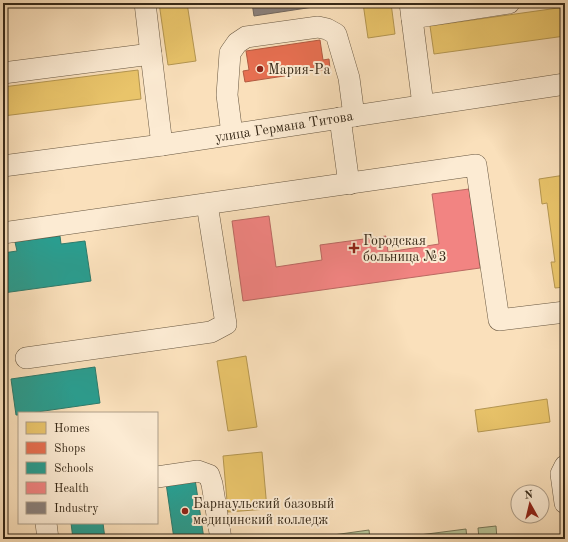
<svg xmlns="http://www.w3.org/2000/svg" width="568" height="542" viewBox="0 0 568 542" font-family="'Old Standard TT',serif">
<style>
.green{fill:#b7c396;stroke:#777657}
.homes{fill:#e9c46a;stroke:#b49651}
.shops{fill:#e76f51;stroke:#b25a40}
.schools{fill:#2a9d8f;stroke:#2e7a6b}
.health{fill:#f28482;stroke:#ba6962}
.industry{fill:#8a817c;stroke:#71675e}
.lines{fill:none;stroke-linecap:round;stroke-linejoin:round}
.minor-casing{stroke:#685741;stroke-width:22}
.minor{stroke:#fcebd3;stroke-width:21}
.poi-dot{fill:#8f2418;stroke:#fcebd3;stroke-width:1.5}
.labels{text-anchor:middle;stroke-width:4;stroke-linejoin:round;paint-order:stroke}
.poi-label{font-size:14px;fill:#372918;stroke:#fcebd3;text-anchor:start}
.street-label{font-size:14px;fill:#372918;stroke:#fcebd3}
</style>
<rect width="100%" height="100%" fill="#fae0bb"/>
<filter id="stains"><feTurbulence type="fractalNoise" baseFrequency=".005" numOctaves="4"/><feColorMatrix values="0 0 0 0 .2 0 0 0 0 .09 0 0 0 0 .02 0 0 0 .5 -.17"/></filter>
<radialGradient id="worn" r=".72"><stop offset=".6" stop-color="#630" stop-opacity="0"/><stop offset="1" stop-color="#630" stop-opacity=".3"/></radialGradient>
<g class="green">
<polygon points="496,526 497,539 479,539 478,528"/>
<polygon points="466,529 467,539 396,539 396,538"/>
<polygon points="369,530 370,539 333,539 333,535"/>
</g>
<g class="homes">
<polygon points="159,3 187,3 196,61 168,65"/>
<polygon points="363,3 391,3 395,34 368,38"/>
<polygon points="565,7 565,36 434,54 430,26"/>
<polygon points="138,70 141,99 3,116 3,87"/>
<polygon points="565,175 565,287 555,288 551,262 555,262 547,203 542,204 539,179"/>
<polygon points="246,356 257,427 228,431 217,361"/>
<polygon points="547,399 550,422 478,432 475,410"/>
<polygon points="262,452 267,509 228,512 223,456"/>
</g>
<polygon class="shops" points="320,40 323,60 329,59 330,69 245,82 243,71 249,70 246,51"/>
<g class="schools">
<polygon points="60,236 61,244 85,241 91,281 3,293 3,253 17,251 15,242"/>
<polygon points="95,367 100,403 30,413 19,413 19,415 16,415 11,379"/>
<polygon points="195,479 204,539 174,539 166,483"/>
<polygon points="71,523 103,523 105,539 73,539"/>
</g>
<polygon class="health" points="469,189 480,268 243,301 232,221 269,216 276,267 322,260 320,245 386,236 388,252 439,244 432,194"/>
<polygon class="industry" points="252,3 320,3 320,6 254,16"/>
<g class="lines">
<g class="minor-casing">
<g id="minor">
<polyline points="145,3 151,54 162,145"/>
<polyline points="410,3 423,105"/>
<polyline points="412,18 509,3"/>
<polyline points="3,73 151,54"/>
<polyline points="340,118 349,184"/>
<polyline points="232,134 227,95 230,53 237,43 246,37 318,27 327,29 336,34 349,78 354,116"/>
<polyline points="3,166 162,145 565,84"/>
<polyline points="3,233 476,165 499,320 565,312"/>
<polyline points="26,358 211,332 226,324 207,204"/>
<polyline points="565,466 561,474 565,503"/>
<polyline points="157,477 198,471 209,475 212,484 221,539"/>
<polyline points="46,523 48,539"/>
</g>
</g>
<use href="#minor" class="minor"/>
</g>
<g class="poi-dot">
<circle cx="260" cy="69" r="4"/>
<path d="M352 242h4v4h4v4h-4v4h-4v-4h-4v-4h4z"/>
<circle cx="185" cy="511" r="4"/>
</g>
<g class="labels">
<g class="poi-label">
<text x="268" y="74">Мария-Ра</text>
<text x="363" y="245">Городская<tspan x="363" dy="16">больница №3</tspan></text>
<text x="193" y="508">Барнаульский базовый<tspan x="193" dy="16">медицинский колледж</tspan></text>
</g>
<g class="street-label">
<text transform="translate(284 126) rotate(-9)" y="5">улица Германа Титова</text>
</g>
</g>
<rect width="568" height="542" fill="none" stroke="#fae0bb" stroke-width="16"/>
<rect x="4" y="4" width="560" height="534" fill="none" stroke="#372918" stroke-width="2"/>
<rect x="8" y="8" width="552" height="526" fill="none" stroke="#372918"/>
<rect x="18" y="412" width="140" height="112" fill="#fcebd3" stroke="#ad9d88"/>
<rect x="26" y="422" width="20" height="12" fill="#e9c46a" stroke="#ad9d88"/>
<text x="54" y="432" font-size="12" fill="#372918">Homes</text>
<rect x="26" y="442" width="20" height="12" fill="#e76f51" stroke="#ad9d88"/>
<text x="54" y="452" font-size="12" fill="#372918">Shops</text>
<rect x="26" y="462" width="20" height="12" fill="#2a9d8f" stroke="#ad9d88"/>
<text x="54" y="472" font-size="12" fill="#372918">Schools</text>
<rect x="26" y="482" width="20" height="12" fill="#f28482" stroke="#ad9d88"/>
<text x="54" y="492" font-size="12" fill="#372918">Health</text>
<rect x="26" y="502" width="20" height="12" fill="#8a817c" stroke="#ad9d88"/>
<text x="54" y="512" font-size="12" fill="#372918">Industry</text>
<g transform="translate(530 504) rotate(352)"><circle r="19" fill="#fcebd3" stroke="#ad9d88"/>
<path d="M0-3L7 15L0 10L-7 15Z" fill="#8f2418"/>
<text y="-6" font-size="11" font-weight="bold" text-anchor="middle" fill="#372918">N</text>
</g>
<rect width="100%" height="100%" filter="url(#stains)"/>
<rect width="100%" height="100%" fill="url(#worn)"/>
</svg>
